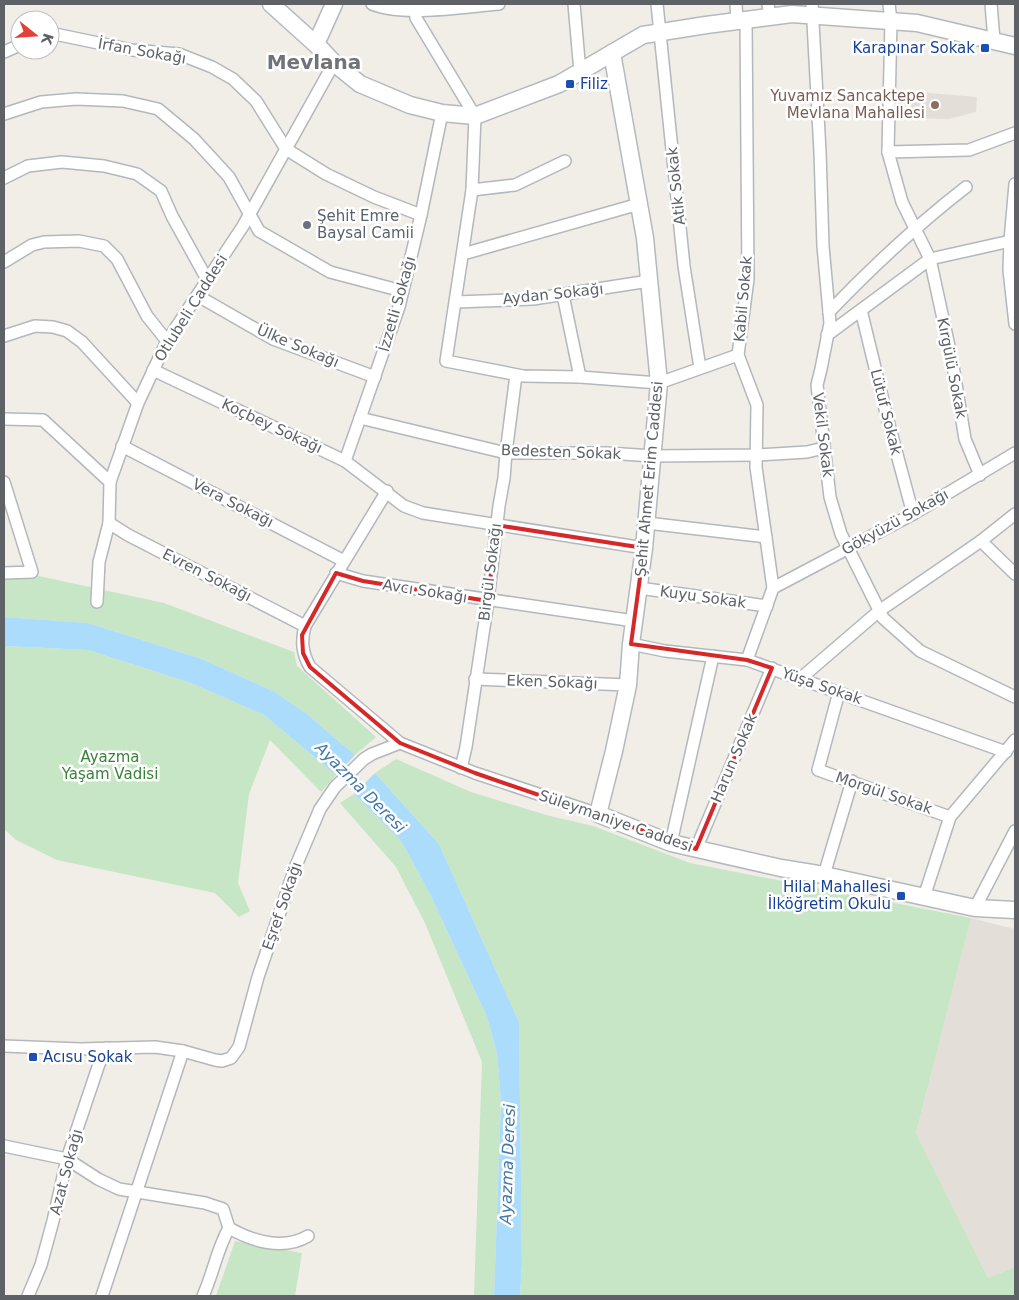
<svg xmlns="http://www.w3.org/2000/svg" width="1019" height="1300" viewBox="0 0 1019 1300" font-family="'DejaVu Sans',sans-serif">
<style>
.education{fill:#e3dfd8}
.green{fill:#c7e6c5}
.water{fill:#acdcfc}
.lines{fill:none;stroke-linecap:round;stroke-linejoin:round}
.stream{stroke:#acdcfc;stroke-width:3}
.street-casing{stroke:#b4b7bb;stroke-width:14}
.secondary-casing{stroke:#b5b9be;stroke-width:19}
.street{stroke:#fff;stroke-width:11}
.secondary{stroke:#fff;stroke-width:16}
.marked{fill:none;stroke:#d62828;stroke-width:4;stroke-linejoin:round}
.transit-dot{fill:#1a4fb4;stroke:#fff;stroke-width:2}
.education-dot{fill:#8d6e63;stroke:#fff;stroke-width:2}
.worship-dot{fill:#6b7280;stroke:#fff;stroke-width:2}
.labels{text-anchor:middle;stroke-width:5;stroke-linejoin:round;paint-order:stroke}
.transit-label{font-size:15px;fill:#164399;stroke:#fff;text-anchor:end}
.street-label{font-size:15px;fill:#5e6267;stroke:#fff}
.education-label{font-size:15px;fill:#785e54;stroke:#fff;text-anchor:end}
.worship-label{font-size:15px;fill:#5b616d;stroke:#fff;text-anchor:start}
.park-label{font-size:15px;fill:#398339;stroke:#fff}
.water-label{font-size:16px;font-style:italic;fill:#4478a6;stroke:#fff}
.district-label{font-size:20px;font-weight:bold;fill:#707479;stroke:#fff}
</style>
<rect width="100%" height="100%" fill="#f0eee7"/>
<g class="education">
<polygon points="894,90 977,97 976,112 949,119 893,118"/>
<polygon points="971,918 1015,929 1015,1267 988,1278 916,1133"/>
</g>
<g class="green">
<polygon points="34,575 164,603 294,652 297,666 376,737 355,755 307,714 275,692 202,659 88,623 4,617 4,577"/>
<polygon points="4,646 88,650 191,683 264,715 336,775 321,792 270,740 249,794 238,883 250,911 239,917 215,893 57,860 16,840 4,829"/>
<polygon points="396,759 471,792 546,815 593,826 690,863 971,918 916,1133 988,1278 1015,1267 1015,1296 520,1296 522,1263 519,1022 439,844 375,773"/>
<polygon points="354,794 401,841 430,894 487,1017 497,1054 501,1102 494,1296 474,1296 482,1062 425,923 396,867 340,803"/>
<polygon points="235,1241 302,1253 295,1296 216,1296"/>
</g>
<g class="water">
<polygon points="4,617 88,623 202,659 275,692 307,714 355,755 336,775 264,715 191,683 88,650 4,646"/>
<polygon points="375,773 439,844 519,1022 522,1263 520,1296 494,1296 501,1102 497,1054 487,1017 430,894 401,841 354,794"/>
</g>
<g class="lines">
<polyline class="stream" points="343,764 365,786"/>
<g class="street-casing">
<g id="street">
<path d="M372,4C403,17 464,7 499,4"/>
<polyline points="415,4 416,18 475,116 472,190 446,361 523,376 580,377 659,383 738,355"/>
<polyline points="574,4 580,72"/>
<polyline points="657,4 684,266 700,368"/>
<polyline points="736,4 737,21"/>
<polyline points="768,4 770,16"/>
<polyline points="812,4 820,152 823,246 830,323 821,369 817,385 830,497 841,534 883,618 920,651 1015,697"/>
<polyline points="889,4 891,21 888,152 902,202 930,259 952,360 965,439 980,475"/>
<polyline points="991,4 994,40"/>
<polyline points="746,20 748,279 738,355 757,405 756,467 773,588 747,660"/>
<polyline points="50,33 132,50 179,54 212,67 233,79 256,101 286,149 326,174 374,197 421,215"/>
<polyline points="4,52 20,45"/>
<polyline points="4,114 41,102 76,99 123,101 158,109 194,139 229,177 259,231 330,272 402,291"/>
<polyline points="888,152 969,150 1015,133"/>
<polyline points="4,178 28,166 62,162 104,166 137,174 161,191 172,216 208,281"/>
<polyline points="1015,184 1010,241 1009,270 1015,324"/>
<polyline points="472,190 515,185 565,161"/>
<polyline points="463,254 639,204"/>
<polyline points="4,262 32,245 44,242 79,241 104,246 117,259 147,316 167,341"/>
<polyline points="563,295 580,377"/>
<polyline points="198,296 273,339 375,377"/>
<polyline points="456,302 533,299 649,281"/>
<polyline points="861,310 887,417 913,514"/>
<path d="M829,312C872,267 917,225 966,187"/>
<polyline points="827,335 930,259 1015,240"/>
<polyline points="4,336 35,326 53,327 67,331 82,342 138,403"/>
<polyline points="153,370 345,461 404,506 423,513 644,548"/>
<polyline points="360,418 506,453 607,453 653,456 756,455 807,452 824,448"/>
<polyline points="4,419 43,420 110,482"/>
<polyline points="122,446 344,561"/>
<polyline points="345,461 399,307 421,215 442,113"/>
<polyline points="4,482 32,572 4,573"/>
<path d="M387,491L305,626C301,641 302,653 310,667L400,743L475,773L598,814"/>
<polyline points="109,523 128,535 305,626"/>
<polyline points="647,523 766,537"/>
<polyline points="981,541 1015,574"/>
<polyline points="336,573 363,581 634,621"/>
<polyline points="639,588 767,606"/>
<polyline points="773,588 913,514 1015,453"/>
<polyline points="97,602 99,562 109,523 110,482 138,403 167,341 243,226 334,63"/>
<polyline points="631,644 665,651 747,660 1006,752"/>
<polyline points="801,678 879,611 981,541 1015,514"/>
<polyline points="475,679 628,685"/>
<polyline points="839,692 818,770 950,817"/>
<polyline points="461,768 466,747 488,601 499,506 504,478 506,453 516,375"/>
<polyline points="671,843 713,656"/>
<polyline points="696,849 772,668"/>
<polyline points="824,875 852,781"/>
<polyline points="924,897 950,817 1015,740"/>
<polyline points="975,908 1015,831"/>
<polyline points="4,1046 80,1049 155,1047 183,1051 215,1060 222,1061 231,1058 239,1047 258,977 295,868 320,809 335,787 364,759 372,754 400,743"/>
<path d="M4,1146L67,1159L98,1179L119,1189L205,1203L223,1209L229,1228C217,1249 213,1274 203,1296"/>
<path d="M229,1228C252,1241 283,1251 308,1236"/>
<polyline points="28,1296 41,1265 53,1221 67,1159 99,1064 107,1048"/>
<polyline points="102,1296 183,1051"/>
</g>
</g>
<g class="secondary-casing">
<g id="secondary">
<polyline points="271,4 321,49 334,63 360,84 410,105 442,113 475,116 559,84 643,35 706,25 792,14 917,23 1015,46"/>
<polyline points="316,44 334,4"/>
<polyline points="612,53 645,238 659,383 644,548 631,644 628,685 614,751 598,814 671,843 781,868 824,875 975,908 1015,910"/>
</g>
</g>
<use href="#street" class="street"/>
<use href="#secondary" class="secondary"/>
</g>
<path class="marked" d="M496,525L644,548L631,644L747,660L772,668L696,849L475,773L400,743L310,667L303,653L302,635L336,573L363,581L488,601Z"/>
<g class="transit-dot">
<rect x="980" y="43" width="10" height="10" rx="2.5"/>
<rect x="565" y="79" width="10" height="10" rx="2.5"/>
<rect x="896" y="891" width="10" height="10" rx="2.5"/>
<rect x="28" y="1052" width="10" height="10" rx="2.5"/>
</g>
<circle class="education-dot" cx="935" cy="105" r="5"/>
<circle class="worship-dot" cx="307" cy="225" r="5"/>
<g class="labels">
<g class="transit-label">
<text x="975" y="53">Karapınar Sokak</text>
<text x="580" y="89" text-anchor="start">Filiz</text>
<text x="891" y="892">Hilal Mahallesi<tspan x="891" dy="17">İlköğretim Okulu</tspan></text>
<text x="43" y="1062" text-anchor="start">Acısu Sokak</text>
</g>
<g class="street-label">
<text transform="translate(142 51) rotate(10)" y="5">İrfan Sokağı</text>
<text transform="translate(676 186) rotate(-96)" y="5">Atik Sokak</text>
<text transform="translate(553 294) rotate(-6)" y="5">Aydan Sokağı</text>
<text transform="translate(743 299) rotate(-85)" y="5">Kabil Sokak</text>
<text transform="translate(397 304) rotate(-74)" y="5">İzzetli Sokağı</text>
<text transform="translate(191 308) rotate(-58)" y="5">Otlubeli Caddesi</text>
<text transform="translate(298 346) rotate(23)" y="5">Ülke Sokağı</text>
<text transform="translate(952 368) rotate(79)" y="5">Kırgülü Sokak</text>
<text transform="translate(886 412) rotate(76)" y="5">Lütuf Sokak</text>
<text transform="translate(272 426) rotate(25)" y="5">Koçbey Sokağı</text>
<text transform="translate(823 435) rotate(83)" y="5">Vekil Sokak</text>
<text transform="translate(561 452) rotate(2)" y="5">Bedesten Sokak</text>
<text transform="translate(649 479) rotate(-85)" y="5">Şehit Ahmet Erim Caddesi</text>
<text transform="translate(233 503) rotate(27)" y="5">Vera Sokağı</text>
<text transform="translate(895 522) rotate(-29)" y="5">Gökyüzü Sokağı</text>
<text transform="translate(490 572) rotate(-83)" y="5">Birgül Sokağı</text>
<text transform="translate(207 575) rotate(27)" y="5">Evren Sokağı</text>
<text transform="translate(425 591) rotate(9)" y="5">Avcı Sokağı</text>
<text transform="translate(703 597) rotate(8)" y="5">Kuyu Sokak</text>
<text transform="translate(552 682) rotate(2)" y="5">Eken Sokağı</text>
<text transform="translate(822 686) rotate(19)" y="5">Yüşa Sokak</text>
<text transform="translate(734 758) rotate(-67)" y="5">Harun Sokak</text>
<text transform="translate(884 793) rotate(19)" y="5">Morgül Sokak</text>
<text transform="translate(616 821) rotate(19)" y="5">Süleymaniye Caddesi</text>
<text transform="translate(282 906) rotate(-71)" y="5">Eşref Sokağı</text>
<text transform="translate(66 1172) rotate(-75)" y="5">Azat Sokağı</text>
</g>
<g class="education-label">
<text x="925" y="101">Yuvamız Sancaktepe<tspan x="925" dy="17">Mevlana Mahallesi</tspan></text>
</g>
<g class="worship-label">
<text x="317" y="221">Şehit Emre<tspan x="317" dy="17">Baysal Camii</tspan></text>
</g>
<g class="park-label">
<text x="110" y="762">Ayazma<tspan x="110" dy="17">Yaşam Vadisi</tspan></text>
</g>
<g class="water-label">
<text transform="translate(361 787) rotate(45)" y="6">Ayazma Deresi</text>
<text transform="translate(507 1164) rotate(-88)" y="6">Ayazma Deresi</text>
</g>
<g class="district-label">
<text x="314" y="69">Mevlana</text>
</g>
</g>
<rect width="1019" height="1300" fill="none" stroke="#5e6267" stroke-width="10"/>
<g transform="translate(35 35) rotate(107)"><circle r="24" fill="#ffffff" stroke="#bfc0c2"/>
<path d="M0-4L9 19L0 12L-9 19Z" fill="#e3403b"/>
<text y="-8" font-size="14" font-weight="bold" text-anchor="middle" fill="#5e6267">K</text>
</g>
</svg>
